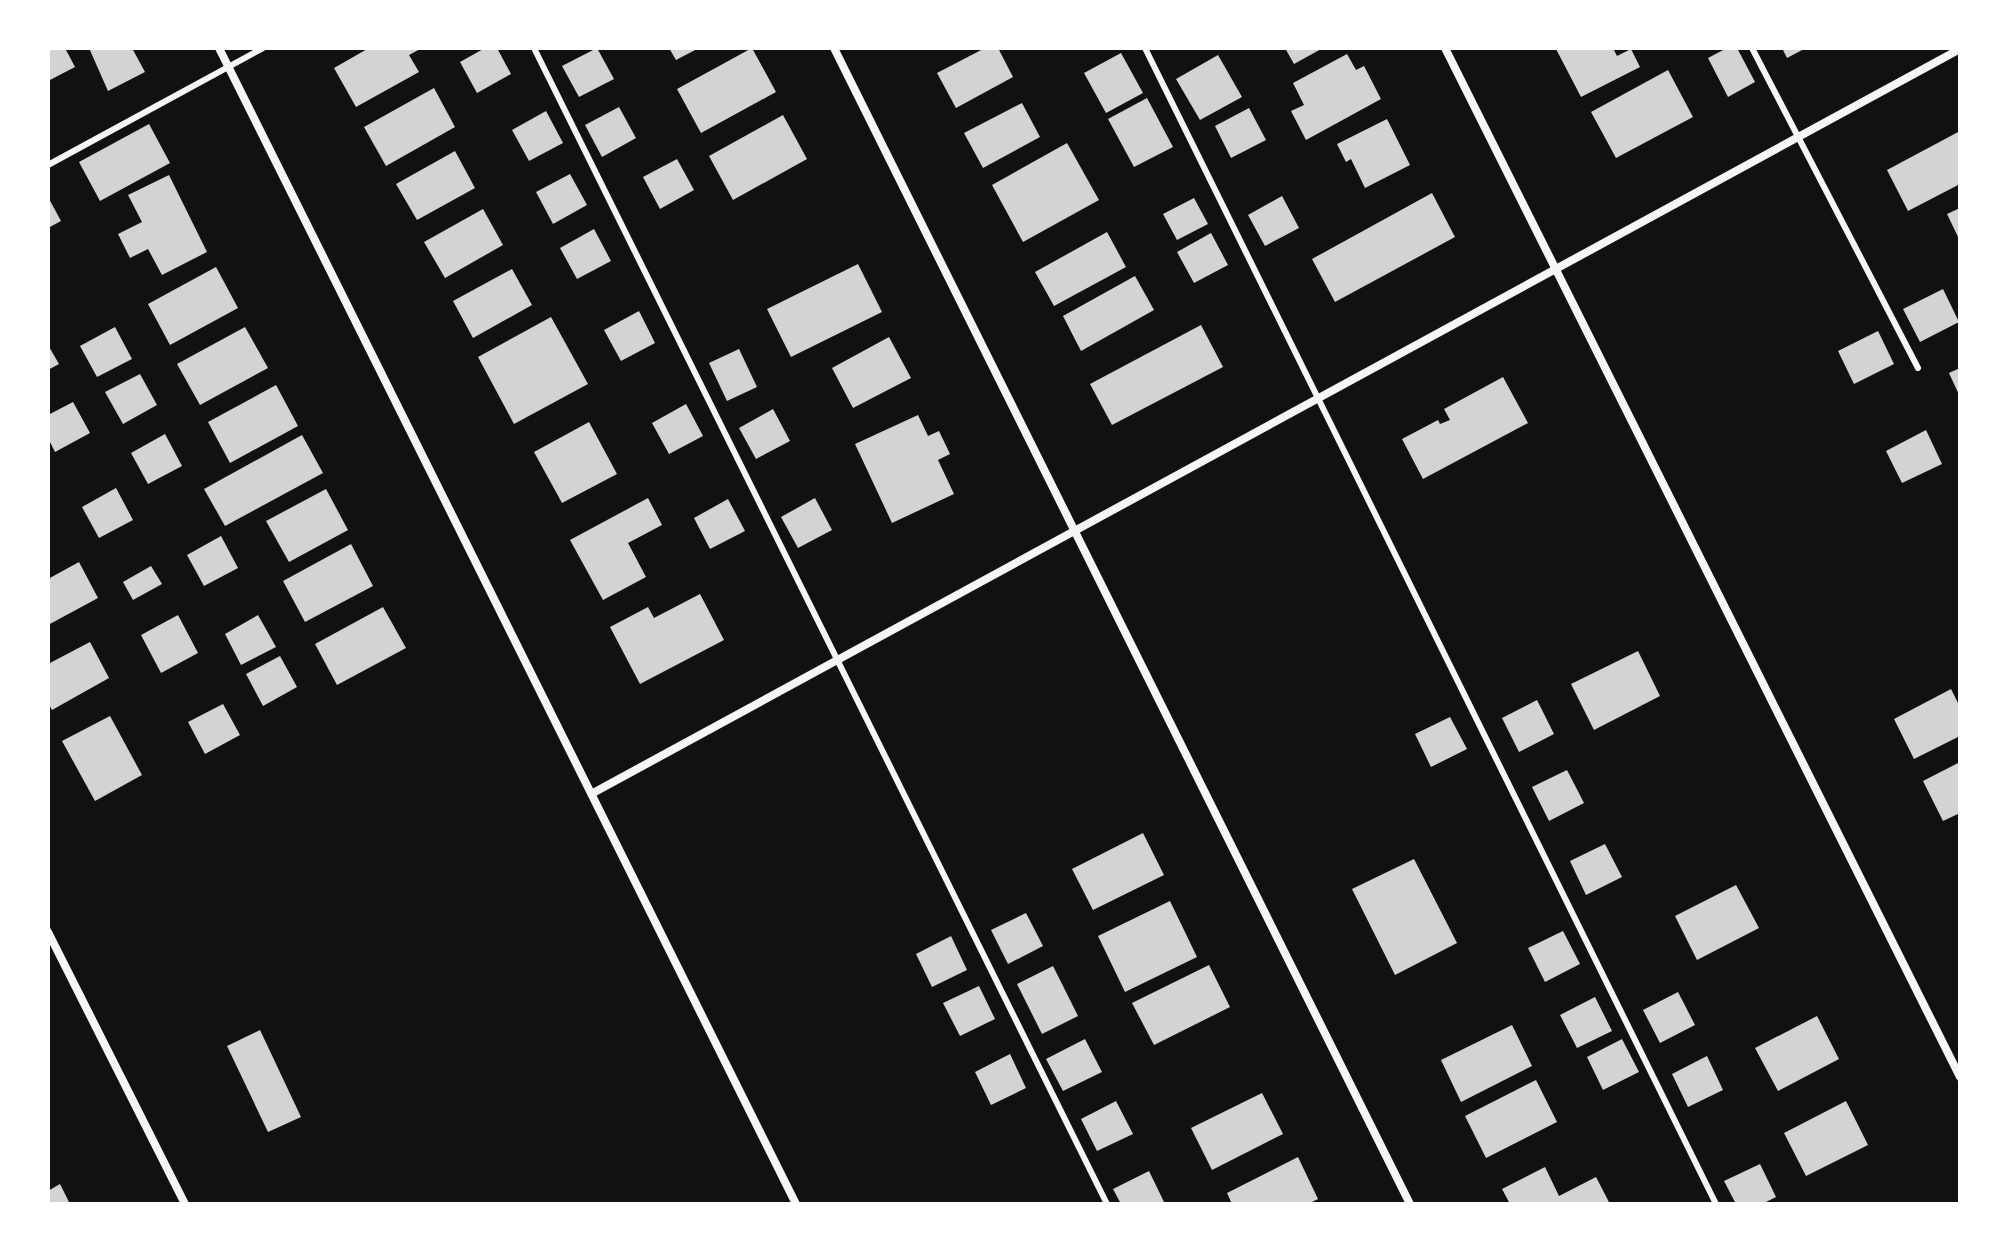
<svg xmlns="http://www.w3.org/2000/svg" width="2008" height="1252" viewBox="0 0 2008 1252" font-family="'PT Sans',sans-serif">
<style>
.building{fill:#d3d3d3}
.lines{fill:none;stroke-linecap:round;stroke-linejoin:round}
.service{stroke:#f5f5f5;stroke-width:6}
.minor{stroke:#f5f5f5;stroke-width:8}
</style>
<rect width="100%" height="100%" fill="#111"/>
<g class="building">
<polygon points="48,48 65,48 75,67 48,81"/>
<polygon points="89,48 132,48 145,72 108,91"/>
<polygon points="369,48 422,48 409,55 419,72 356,107 334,68"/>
<polygon points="485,48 497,48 511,74 477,93 460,62"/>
<polygon points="597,48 614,79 579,97 562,66"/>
<polygon points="669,48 699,48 676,60"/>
<polygon points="752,48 776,92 701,133 677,89"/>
<polygon points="985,48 998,48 1013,77 956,108 937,73"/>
<polygon points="1285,48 1323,48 1294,64"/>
<polygon points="1613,48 1617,56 1631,49 1640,67 1581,97 1556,49"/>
<polygon points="1727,48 1737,48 1755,82 1728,97 1708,58"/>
<polygon points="1782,48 1806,48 1787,58"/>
<polygon points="1121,53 1143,93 1106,113 1084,73"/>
<polygon points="1347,54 1356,70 1364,66 1381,99 1306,140 1291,111 1304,105 1293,83"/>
<polygon points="1218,55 1242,97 1200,120 1176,79"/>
<polygon points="1668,70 1693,117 1616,158 1591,112"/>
<polygon points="434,88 455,127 386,166 364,127"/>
<polygon points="1147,98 1173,147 1134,167 1108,119"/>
<polygon points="1022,103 1040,137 983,168 964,133"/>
<polygon points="619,107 636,138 602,157 585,125"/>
<polygon points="1249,108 1266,140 1231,158 1215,126"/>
<polygon points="546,111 563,143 529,161 512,130"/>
<polygon points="783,115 807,159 733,200 709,156"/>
<polygon points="1387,119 1410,165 1365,188 1351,159 1346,162 1337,144"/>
<polygon points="149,124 170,163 100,201 79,162"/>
<polygon points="1960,131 1960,184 1908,211 1887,170"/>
<polygon points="1067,143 1099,200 1023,242 992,185"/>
<polygon points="455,151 475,188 417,220 396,184"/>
<polygon points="677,159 694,190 660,209 643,177"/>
<polygon points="570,174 587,205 553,224 536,192"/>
<polygon points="169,175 207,252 162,275 148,249 130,258 118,234 142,222 128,195"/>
<polygon points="1432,193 1455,237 1335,302 1312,259"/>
<polygon points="1282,196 1299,228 1265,246 1248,215"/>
<polygon points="48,197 61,221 48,228"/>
<polygon points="1194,198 1208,224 1177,240 1163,214"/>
<polygon points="1960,208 1960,241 1947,214"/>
<polygon points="483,209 503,245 445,278 424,242"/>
<polygon points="594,229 611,261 577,279 560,248"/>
<polygon points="1107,232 1126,267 1054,306 1035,272"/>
<polygon points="1211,233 1228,265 1194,283 1177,252"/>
<polygon points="858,264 882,312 791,357 767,309"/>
<polygon points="216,267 238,308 170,345 148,304"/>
<polygon points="512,269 532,305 473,338 453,301"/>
<polygon points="1135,276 1154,310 1081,351 1063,316"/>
<polygon points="1943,289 1959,322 1920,342 1903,309"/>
<polygon points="639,311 655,343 621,361 604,330"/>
<polygon points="551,317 588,384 514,424 478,357"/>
<polygon points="1201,325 1223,367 1112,425 1090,384"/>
<polygon points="115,327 132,359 97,377 80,346"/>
<polygon points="245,327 268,368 200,405 177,364"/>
<polygon points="1878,331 1894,364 1854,384 1838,351"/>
<polygon points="889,337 911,378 853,408 832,368"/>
<polygon points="48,345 59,364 48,370"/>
<polygon points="739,349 757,387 727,401 709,363"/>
<polygon points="1960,368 1960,397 1949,373"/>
<polygon points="140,374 157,405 123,424 105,392"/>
<polygon points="1503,377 1528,423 1423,479 1402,439 1438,420 1440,424 1450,420 1444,409"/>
<polygon points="276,385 298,426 230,463 208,422"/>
<polygon points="73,402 90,433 55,452 48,438 48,415"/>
<polygon points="686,404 703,436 669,454 652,423"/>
<polygon points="773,409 790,441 756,459 739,428"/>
<polygon points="918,415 928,436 939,431 950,454 938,460 954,494 892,523 855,444"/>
<polygon points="589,422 617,474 562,503 534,452"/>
<polygon points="1926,430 1942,464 1902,483 1886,451"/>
<polygon points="165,434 182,466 148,484 131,453"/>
<polygon points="302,435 323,473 225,526 204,489"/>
<polygon points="116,488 133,520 99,538 82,507"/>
<polygon points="326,489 348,530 289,562 266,521"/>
<polygon points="648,498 662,525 628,543 646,577 603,600 570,540"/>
<polygon points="815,498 832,530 798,548 781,517"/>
<polygon points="728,499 745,531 710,549 694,518"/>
<polygon points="221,536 238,568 204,586 187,555"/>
<polygon points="351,544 373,586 305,622 283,581"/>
<polygon points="79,562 98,598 48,625 48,579"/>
<polygon points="151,566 162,584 133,600 123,582"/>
<polygon points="700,594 724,640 640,684 610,627 648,607 654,618"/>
<polygon points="383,607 406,648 337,685 315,644"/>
<polygon points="178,615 198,653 161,673 141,635"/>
<polygon points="258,615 276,647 241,665 225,634"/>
<polygon points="90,642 109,678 52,710 48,703 48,664"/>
<polygon points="1638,651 1660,696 1594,730 1571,684"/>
<polygon points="280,656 297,687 263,706 246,674"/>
<polygon points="1951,689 1960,707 1960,736 1914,759 1894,719"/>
<polygon points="1537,700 1554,734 1519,752 1502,718"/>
<polygon points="223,704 240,735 205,754 188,722"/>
<polygon points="110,716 142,775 95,801 62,741"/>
<polygon points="1450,717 1467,749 1431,767 1415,734"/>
<polygon points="1960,762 1960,813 1943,821 1923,781"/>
<polygon points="1567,770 1584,803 1549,821 1532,787"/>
<polygon points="1143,833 1164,875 1093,910 1072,869"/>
<polygon points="1605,844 1622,877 1586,895 1570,861"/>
<polygon points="1414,859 1457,943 1395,975 1352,889"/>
<polygon points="1736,885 1759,928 1697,960 1675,916"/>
<polygon points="1170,901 1197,957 1125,992 1098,936"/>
<polygon points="1026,913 1043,946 1008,964 991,930"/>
<polygon points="1563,931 1580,964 1545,982 1528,948"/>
<polygon points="951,936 967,970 932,987 916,954"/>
<polygon points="1209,965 1230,1007 1154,1045 1132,1003"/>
<polygon points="1053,966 1078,1016 1042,1034 1017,984"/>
<polygon points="979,986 995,1019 960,1036 943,1003"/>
<polygon points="1678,992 1695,1025 1660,1043 1643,1010"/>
<polygon points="1595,997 1612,1031 1577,1048 1560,1015"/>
<polygon points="1817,1016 1839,1059 1778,1091 1755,1048"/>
<polygon points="1512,1025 1532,1066 1461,1102 1441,1060"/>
<polygon points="260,1030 301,1117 268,1132 227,1046"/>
<polygon points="1085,1039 1102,1072 1063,1091 1046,1059"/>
<polygon points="1622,1039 1639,1072 1603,1090 1587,1057"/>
<polygon points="1010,1054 1026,1088 991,1105 975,1072"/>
<polygon points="1707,1056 1723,1090 1688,1107 1672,1074"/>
<polygon points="1536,1080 1557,1122 1486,1158 1465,1116"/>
<polygon points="1262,1093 1283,1134 1212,1170 1191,1128"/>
<polygon points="1116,1101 1133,1134 1097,1151 1081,1119"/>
<polygon points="1846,1101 1868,1145 1806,1176 1784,1133"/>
<polygon points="1298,1157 1318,1199 1308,1204 1232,1204 1227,1193"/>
<polygon points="1760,1164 1776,1197 1762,1204 1736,1204 1724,1181"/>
<polygon points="1545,1167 1559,1196 1596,1177 1610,1204 1510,1204 1502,1189"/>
<polygon points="1149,1171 1165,1204 1121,1204 1113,1189"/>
<polygon points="60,1184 70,1204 48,1204 48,1191"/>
</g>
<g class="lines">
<g class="service">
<polyline points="534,48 1107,1204"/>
<polyline points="1145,48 1716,1204"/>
<polyline points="1752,48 1918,368"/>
<polyline points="48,165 263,48"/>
</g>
<g class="minor">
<polyline points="219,48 796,1204"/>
<polyline points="834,48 1410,1204"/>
<polyline points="1445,48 1960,1077"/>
<polyline points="593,793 1960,49"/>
<polyline points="48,932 185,1204"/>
</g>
</g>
<rect width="2008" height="1252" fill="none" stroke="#ffffff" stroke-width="100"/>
</svg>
